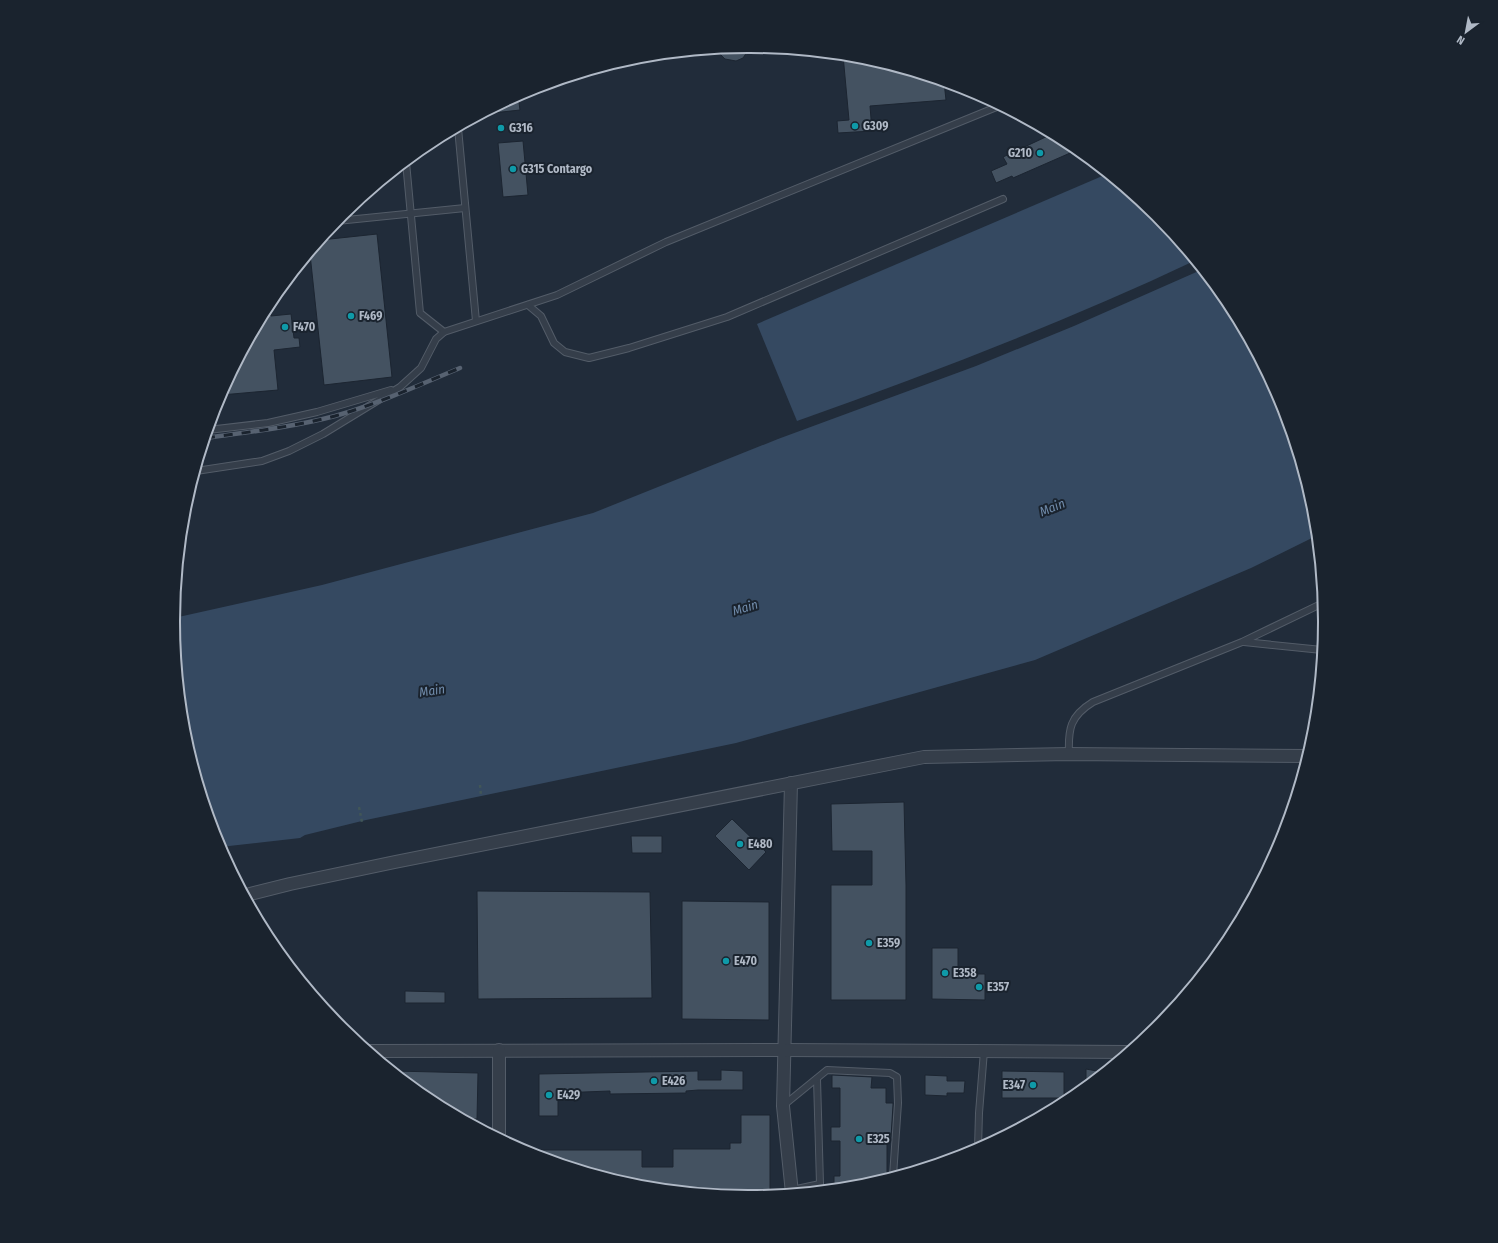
<svg xmlns="http://www.w3.org/2000/svg" width="1498" height="1243" viewBox="0 0 1498 1243" font-family="'Fira Sans Condensed',sans-serif">
<style>
.water{fill:#354961}
.building{fill:#445261;stroke:#1c2531}
.lines{fill:none;stroke-linecap:round;stroke-linejoin:round}
.lane-casing{stroke:#535c68;stroke-width:8}
.street-casing{stroke:#535c68;stroke-width:14}
.path{stroke:#415658;stroke-width:2.5;stroke-dasharray:3 3;stroke-linecap:butt}
.lane{stroke:#353e4a;stroke-width:6}
.street{stroke:#353e4a;stroke-width:12}
.rail-casing{stroke:#576271;stroke-width:4.5}
.rail{stroke:#1a232e;stroke-width:3;stroke-dasharray:9;stroke-linecap:butt}
.culture-dot{fill:#0f9aa8;stroke:#1a232e;stroke-width:1.5}
.labels{text-anchor:middle;stroke-width:4;stroke-linejoin:round;paint-order:stroke}
.poi-label{font-size:12px;font-weight:bold;fill:#b0b9c6;stroke:#1a232e;text-anchor:start}
.water-label{font-size:13px;font-style:italic;fill:#708baa;stroke:#1a232e}
.rim{fill:none;stroke:#b0b9c6;stroke-width:2}
</style>
<rect width="100%" height="100%" fill="#212c3a"/>
<g class="water">
<path d="M1107,174L1156,215L1194,261C1065,322 932,373 797,421L757,324Z"/>
<polygon points="1201,270 1228,302 1281,401 1313,509 1316,536 1251,568 1035,660 736,743 366,820 305,835 300,838 220,847 185,734 174,618 322,585 593,513 778,439 976,366 1074,326"/>
</g>
<g class="building">
<polygon points="749,46 751,46 743,58 736,61 725,59 715,49"/>
<polygon points="843,55 862,57 944,82 946,100 870,106 872,131 838,133 837,121 849,120"/>
<polygon points="518,95 520,110 484,114"/>
<polygon points="1052,134 1077,150 1013,178 1012,176 996,183 991,171 1007,164 1003,157"/>
<polygon points="523,141 528,195 503,197 498,143"/>
<polygon points="377,234 392,377 324,385 310,254 321,240"/>
<polygon points="270,303 271,316 291,314 294,338 299,338 300,347 274,350 278,390 221,395"/>
<polygon points="904,802 906,885 906,1000 831,1000 831,885 872,885 872,851 832,851 831,804"/>
<polygon points="732,819 766,852 749,870 715,836"/>
<polygon points="631,836 662,836 662,853 632,853"/>
<polygon points="477,891 650,892 652,998 478,999"/>
<polygon points="682,901 769,902 769,1020 682,1019"/>
<polygon points="932,948 958,948 958,974 985,974 985,1000 932,999"/>
<polygon points="405,991 445,992 445,1003 405,1003"/>
<polygon points="1086,1069 1102,1072 1086,1086"/>
<polygon points="721,1070 743,1071 743,1090 698,1090 686,1091 686,1093 610,1094 610,1091 558,1093 558,1116 539,1116 539,1074 698,1071 698,1080 721,1080"/>
<polygon points="394,1071 478,1073 477,1119 464,1119 429,1100"/>
<polygon points="1002,1071 1064,1072 1064,1098 1002,1098"/>
<polygon points="832,1075 872,1077 871,1088 886,1088 886,1103 893,1103 893,1105 891,1137 887,1137 887,1178 861,1186 834,1189 834,1176 840,1176 840,1141 831,1141 831,1127 840,1127 840,1088 832,1088"/>
<polygon points="925,1075 947,1076 947,1081 965,1081 964,1093 947,1093 947,1096 925,1095"/>
<polygon points="741,1115 770,1115 770,1195 749,1197 636,1186 526,1152 526,1150 642,1150 642,1167 673,1167 673,1149 730,1149 730,1143 741,1143"/>
</g>
<g class="lines">
<g class="lane-casing">
<g id="lane">
<polyline points="458,128 476,321"/>
<polyline points="406,162 420,313 444,332"/>
<polyline points="337,221 465,208"/>
<polyline points="528,305 541,316 554,343 565,352 589,358 629,348 727,317 1003,199"/>
<polyline points="208,430 268,423 317,412 391,390"/>
<polyline points="196,471 262,461 289,451 323,434 400,387 421,368 436,339 444,332 557,295 666,242 999,106"/>
<polyline points="1244,642 1322,650"/>
<path d="M1069,754C1068,729 1070,716 1093,702L1242,642L1323,603"/>
<polyline points="817,1079 820,1184"/>
<polyline points="784,1105 827,1070 890,1073 897,1077 898,1103 893,1176"/>
<polyline points="978,1148 979,1113 984,1051"/>
<polyline points="792,1190 820,1184 820,1190"/>
</g>
</g>
<g class="street-casing">
<g id="street">
<polyline points="791,783 783,1106 792,1193"/>
<polyline points="246,895 290,884 395,862 924,757 1069,754 1307,756"/>
<polyline points="369,1051 784,1050 1127,1052"/>
<polyline points="499,1137 499,1050"/>
</g>
</g>
<g class="path">
<polyline points="480,785 481,796"/>
<polyline points="359,807 362,822"/>
</g>
<use href="#lane" class="lane"/>
<use href="#street" class="street"/>
<g class="rail-casing">
<path id="rail" d="M206,438C249,432 293,427 335,416C378,404 419,385 460,368"/>
</g>
<use href="#rail" class="rail"/>
</g>
<g class="culture-dot">
<circle cx="855" cy="126" r="4"/>
<circle cx="501" cy="128" r="4"/>
<circle cx="1040" cy="153" r="4"/>
<circle cx="513" cy="169" r="4"/>
<circle cx="351" cy="316" r="4"/>
<circle cx="285" cy="327" r="4"/>
<circle cx="740" cy="844" r="4"/>
<circle cx="869" cy="943" r="4"/>
<circle cx="726" cy="961" r="4"/>
<circle cx="945" cy="973" r="4"/>
<circle cx="979" cy="987" r="4"/>
<circle cx="654" cy="1081" r="4"/>
<circle cx="1033" cy="1085" r="4"/>
<circle cx="549" cy="1095" r="4"/>
<circle cx="859" cy="1139" r="4"/>
</g>
<g class="labels">
<g class="poi-label">
<text x="863" y="130">G309</text>
<text x="509" y="132">G316</text>
<text x="1032" y="157" text-anchor="end">G210</text>
<text x="521" y="173">G315 Contargo</text>
<text x="359" y="320">F469</text>
<text x="293" y="331">F470</text>
<text x="748" y="848">E480</text>
<text x="877" y="947">E359</text>
<text x="734" y="965">E470</text>
<text x="953" y="977">E358</text>
<text x="987" y="991">E357</text>
<text x="662" y="1085">E426</text>
<text x="1025" y="1089" text-anchor="end">E347</text>
<text x="557" y="1099">E429</text>
<text x="867" y="1143">E325</text>
</g>
<g class="water-label">
<text transform="translate(1052 507) rotate(-22)" y="5">Main</text>
<text transform="translate(745 607) rotate(-16)" y="5">Main</text>
<text transform="translate(432 690) rotate(-8)" y="5">Main</text>
</g>
</g>
<path d="M0 0H1498V1243H0ZM748 53H750A568 568 0 0 1 1318 621V622A568 568 0 0 1 750 1190H748A568 568 0 0 1 180 622V621A568 568 0 0 1 748 53Z" fill="#1a232e" fill-rule="evenodd"/>
<path class="rim" d="M748 53H750A568 568 0 0 1 1318 621V622A568 568 0 0 1 750 1190H748A568 568 0 0 1 180 622V621A568 568 0 0 1 748 53Z"/>
<g transform="translate(1466 32) rotate(212)" stroke="#1a232e" stroke-width="3" paint-order="stroke">
<path d="M0-3L7 15L0 10L-7 15Z" fill="#b0b9c6"/>
<text y="-6" font-size="11" font-weight="bold" text-anchor="middle" fill="#b0b9c6">N</text>
</g>
</svg>
